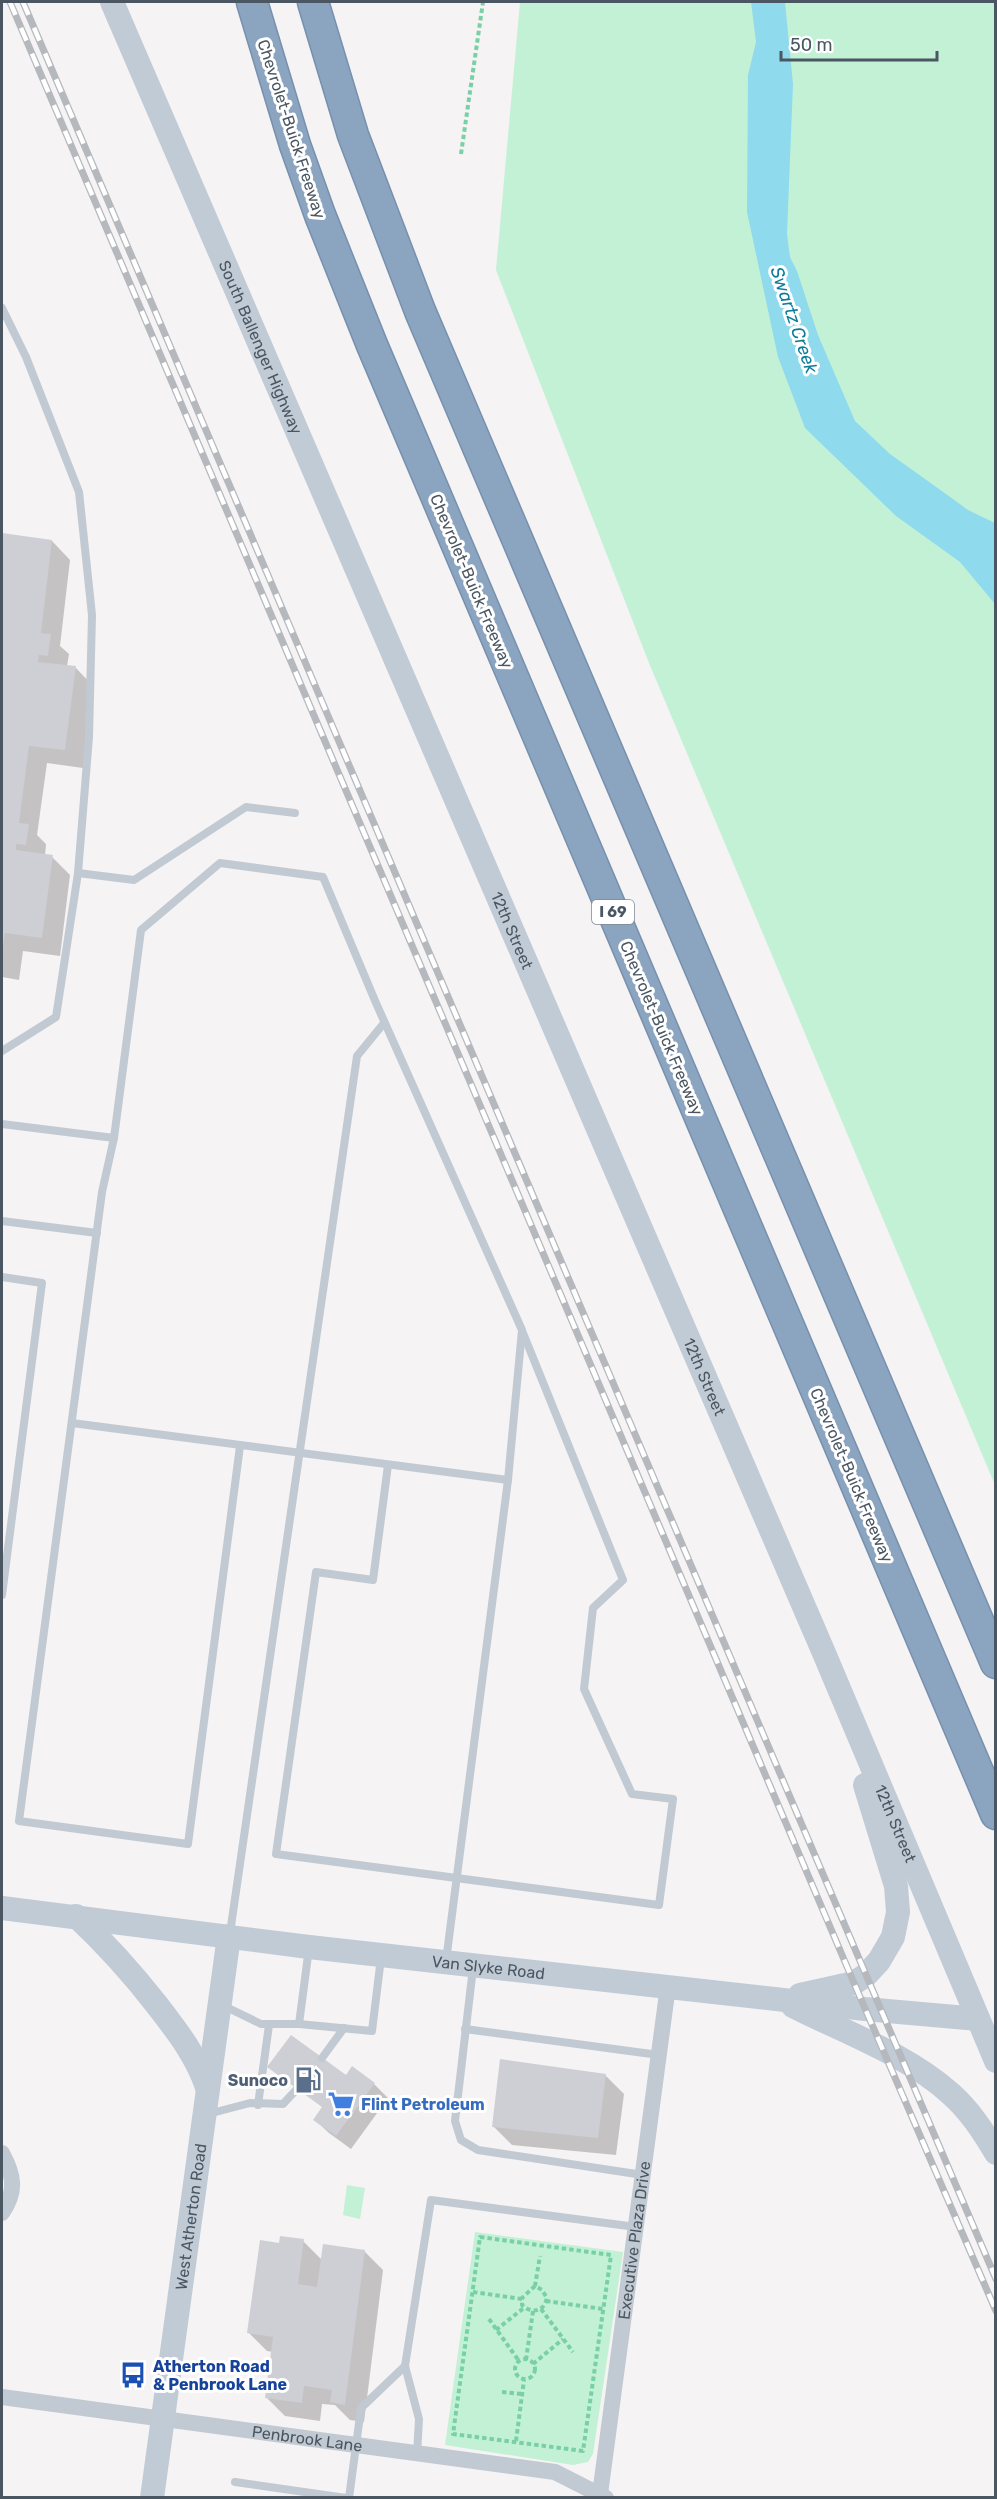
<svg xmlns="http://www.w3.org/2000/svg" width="997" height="2499" viewBox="0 0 997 2499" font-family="Rubik,sans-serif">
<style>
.green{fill:#c3f1d5}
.water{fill:#90daee}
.shadow{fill:#0003}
.building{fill:#cdcfd5}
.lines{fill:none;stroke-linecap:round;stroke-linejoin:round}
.highway-casing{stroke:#7690ad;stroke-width:33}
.path{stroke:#7ad0a6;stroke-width:4;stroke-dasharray:4.5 3;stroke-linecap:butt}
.lane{stroke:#c1cad2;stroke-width:8}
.street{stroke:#c1cad2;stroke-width:16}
.secondary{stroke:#c1cbd6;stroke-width:24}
.highway{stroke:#8ba5c1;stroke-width:30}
.rail-casing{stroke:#b5b8bd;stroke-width:7}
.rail{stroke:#fff;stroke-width:4.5;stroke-dasharray:14;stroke-linecap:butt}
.labels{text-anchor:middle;stroke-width:6;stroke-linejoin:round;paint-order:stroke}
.shield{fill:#fff;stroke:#808990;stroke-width:1.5}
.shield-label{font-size:15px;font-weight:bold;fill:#4a5661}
.street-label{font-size:16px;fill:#4a5661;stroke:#fff}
.service-label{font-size:16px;font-weight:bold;fill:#4e5e75;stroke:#fff;text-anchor:end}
.shop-label{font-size:16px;font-weight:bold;fill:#366cbe;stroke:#fff;text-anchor:start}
.transit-label{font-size:16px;font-weight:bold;fill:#164399;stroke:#fff;text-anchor:start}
.water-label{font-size:18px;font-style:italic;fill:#0c7c9b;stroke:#fff}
</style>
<rect width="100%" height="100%" fill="#f5f3f3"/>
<g class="green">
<polygon points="520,2 995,2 995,1485 649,663 496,270"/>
<polygon points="347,2185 365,2188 360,2219 343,2215"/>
<polygon points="475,2232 623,2252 593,2454 588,2462 573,2465 445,2445"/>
</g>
<polygon class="water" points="751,2 785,2 793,84 787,234 790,257 797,271 818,335 855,421 890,454 946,494 968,510 995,523 995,604 960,562 896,516 805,428 778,357 747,212 748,75 756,42"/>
<g class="shadow">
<polygon points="2,535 52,541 70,560 60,646 69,654 67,666 75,667 93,686 83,768 47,763 37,835 46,844 45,856 52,857 70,875 60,956 23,951 19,980 2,977"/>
<polygon points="606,2076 624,2094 616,2155 512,2145 493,2126"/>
<polygon points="346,2077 374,2084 388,2098 351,2149 329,2133 315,2120"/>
<polygon points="303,2241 322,2260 364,2251 383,2270 364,2422 350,2420 335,2405 322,2404 320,2421 285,2416 267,2398 273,2352 267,2351 249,2333 280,2245"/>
</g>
<g class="building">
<polygon points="2,533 52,540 41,633 51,634 48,656 39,655 38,662 76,666 65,750 29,746 19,823 29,824 26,845 16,844 16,850 53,855 42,938 5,933 3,947"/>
<polygon points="291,2035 346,2075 352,2066 375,2083 336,2136 313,2120 322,2107 267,2067"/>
<polygon points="500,2059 606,2074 598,2138 492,2127"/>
<polygon points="280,2236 304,2239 298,2284 317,2287 323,2244 365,2250 345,2405 330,2402 332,2390 304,2386 302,2403 265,2398 273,2337 247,2333 260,2240 279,2243"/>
</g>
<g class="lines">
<g class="highway-casing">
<g id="highway">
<polyline points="252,2 295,145 320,215 372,345 996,1814"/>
<polyline points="313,2 353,135 420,311 996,1663"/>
</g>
</g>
<g class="path">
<polyline points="461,154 483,2"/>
<polygon points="480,2237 611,2255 583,2451 453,2434"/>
<path d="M535,2286L522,2298V2305C532,2314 544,2312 547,2298L542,2290L535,2286L540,2256"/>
<polyline points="473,2292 522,2299"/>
<polyline points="546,2301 603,2309"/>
<polyline points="541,2309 573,2352"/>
<polyline points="489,2319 519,2361"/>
<polyline points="496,2330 525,2307"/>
<circle cx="525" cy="2369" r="10"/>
<polyline points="526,2360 533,2311"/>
<polyline points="533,2364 563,2339"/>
<polyline points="502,2392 522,2394"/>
<polyline points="516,2441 524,2380"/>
</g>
<g class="lane">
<polyline points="2,308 26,357 79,492 92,615 89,737 78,873 56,1017 2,1051"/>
<polyline points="78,873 134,880 246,807 295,813"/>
<polyline points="2,1124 114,1138 141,930 220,863 323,877 376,1003 522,1330 508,1480 446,1961"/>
<polyline points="114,1138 102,1192 19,1821 188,1844 240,1446"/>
<polyline points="2,1221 97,1233"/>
<polyline points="2,1277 42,1283 2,1595"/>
<polyline points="72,1423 508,1480"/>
<polyline points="388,1465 373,1580 316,1572 276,1854 659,1905 673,1799 632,1794 584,1689 593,1608 623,1580 523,1333"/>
<polyline points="230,1933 357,1056 384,1023"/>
<polyline points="309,1948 299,2024 372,2031 381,1958"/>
<polyline points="473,1968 455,2121 461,2140 478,2150 643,2175"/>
<polyline points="222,2005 261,2024 299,2024"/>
<polyline points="465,2029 659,2055"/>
<polyline points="322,2058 344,2028"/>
<polyline points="258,2105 269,2025"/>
<polyline points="208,2114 250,2103 283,2104 297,2089"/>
<polyline points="417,2454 419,2419 405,2366 431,2200 636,2227"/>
<polyline points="235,2482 346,2498"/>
<polyline points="349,2498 361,2408 405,2366"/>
</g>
<g class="street">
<path d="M2,2153C14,2175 17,2191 2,2213"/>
<path id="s1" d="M2,2397L555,2472L606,2498"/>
<path id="s2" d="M600,2494L668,1986"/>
</g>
<g class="secondary">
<path id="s3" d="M112,2L824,1653L996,2061"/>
<path id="s4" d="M2,1908L309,1947L865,2009L978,2019"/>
<path d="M76,1916C106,1944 132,1973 157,2005C177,2031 196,2055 207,2087"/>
<polyline points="800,1995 854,1983 866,1975 879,1961 893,1937 898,1912 896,1886 865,1785"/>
<path d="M793,2006C844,2032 908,2055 951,2094C970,2111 983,2131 996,2153"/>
<path id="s5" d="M152,2498L229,1936"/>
</g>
<use href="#highway" class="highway"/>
<g class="rail-casing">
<g id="rail">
<polyline points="10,2 854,1983 996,2311"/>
<polyline points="23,2 996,2279"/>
</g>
</g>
<use href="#rail" class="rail"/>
</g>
<defs>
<g id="fuel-bare" transform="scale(2.07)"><path d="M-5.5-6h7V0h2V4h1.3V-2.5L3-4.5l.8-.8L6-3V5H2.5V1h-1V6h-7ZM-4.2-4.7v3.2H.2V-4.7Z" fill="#5c6f8a" stroke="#fff" stroke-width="2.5" paint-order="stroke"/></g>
<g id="supermarket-bare" transform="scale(2.07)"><path d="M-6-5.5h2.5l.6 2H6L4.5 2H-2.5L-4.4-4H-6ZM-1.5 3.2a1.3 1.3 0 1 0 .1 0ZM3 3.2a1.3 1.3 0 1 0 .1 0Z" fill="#3f7fe0" stroke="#fff" stroke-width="2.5" paint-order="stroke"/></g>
<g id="bus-bare" transform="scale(2.07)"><path d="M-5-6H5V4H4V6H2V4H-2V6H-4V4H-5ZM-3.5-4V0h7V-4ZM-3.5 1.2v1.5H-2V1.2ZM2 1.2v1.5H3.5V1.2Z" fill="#1a4fb4" stroke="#fff" stroke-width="2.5" paint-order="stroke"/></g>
</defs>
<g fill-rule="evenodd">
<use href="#fuel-bare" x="308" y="2080"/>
<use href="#supermarket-bare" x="341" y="2104"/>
<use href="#bus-bare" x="133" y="2375"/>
</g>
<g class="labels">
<rect class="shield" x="592" y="900" width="42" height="24" rx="4.5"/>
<g class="shield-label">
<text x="613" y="917">I 69</text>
</g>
<g class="street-label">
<text transform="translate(292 129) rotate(72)" y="6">Chevrolet-Buick Freeway</text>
<text dy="6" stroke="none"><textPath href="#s3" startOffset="376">South Ballenger Highway</textPath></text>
<text transform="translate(472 581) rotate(67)" y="6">Chevrolet-Buick Freeway</text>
<text dy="6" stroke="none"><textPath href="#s3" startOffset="1011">12th Street</textPath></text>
<text transform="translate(662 1028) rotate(67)" y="6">Chevrolet-Buick Freeway</text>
<text dy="6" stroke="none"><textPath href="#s3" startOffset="1497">12th Street</textPath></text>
<text transform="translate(852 1475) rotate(67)" y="6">Chevrolet-Buick Freeway</text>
<text dy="6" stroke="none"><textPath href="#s3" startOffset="1983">12th Street</textPath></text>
<text dy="6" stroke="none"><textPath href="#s4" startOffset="490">Van Slyke Road</textPath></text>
<text dy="6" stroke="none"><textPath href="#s5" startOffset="284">West Atherton Road</textPath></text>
<text dy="6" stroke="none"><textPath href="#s2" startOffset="256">Executive Plaza Drive</textPath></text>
<text dy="6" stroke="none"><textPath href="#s1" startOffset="308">Penbrook Lane</textPath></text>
</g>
<g class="service-label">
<text x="288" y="2086">Sunoco</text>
</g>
<g class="shop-label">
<text x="361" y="2110">Flint Petroleum</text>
</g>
<g class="transit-label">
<text x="153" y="2372">Atherton Road<tspan x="153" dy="18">&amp; Penbrook Lane</tspan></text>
</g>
<g class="water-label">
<text transform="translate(794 320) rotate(71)" y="6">Swartz Creek</text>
</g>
</g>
<rect width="997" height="2499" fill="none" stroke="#4a5661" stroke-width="6"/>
<path d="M781 51v9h156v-9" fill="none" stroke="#4a5661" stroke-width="3"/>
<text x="790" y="51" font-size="18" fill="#4a5661" stroke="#ffffff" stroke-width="4.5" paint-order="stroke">50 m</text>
</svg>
